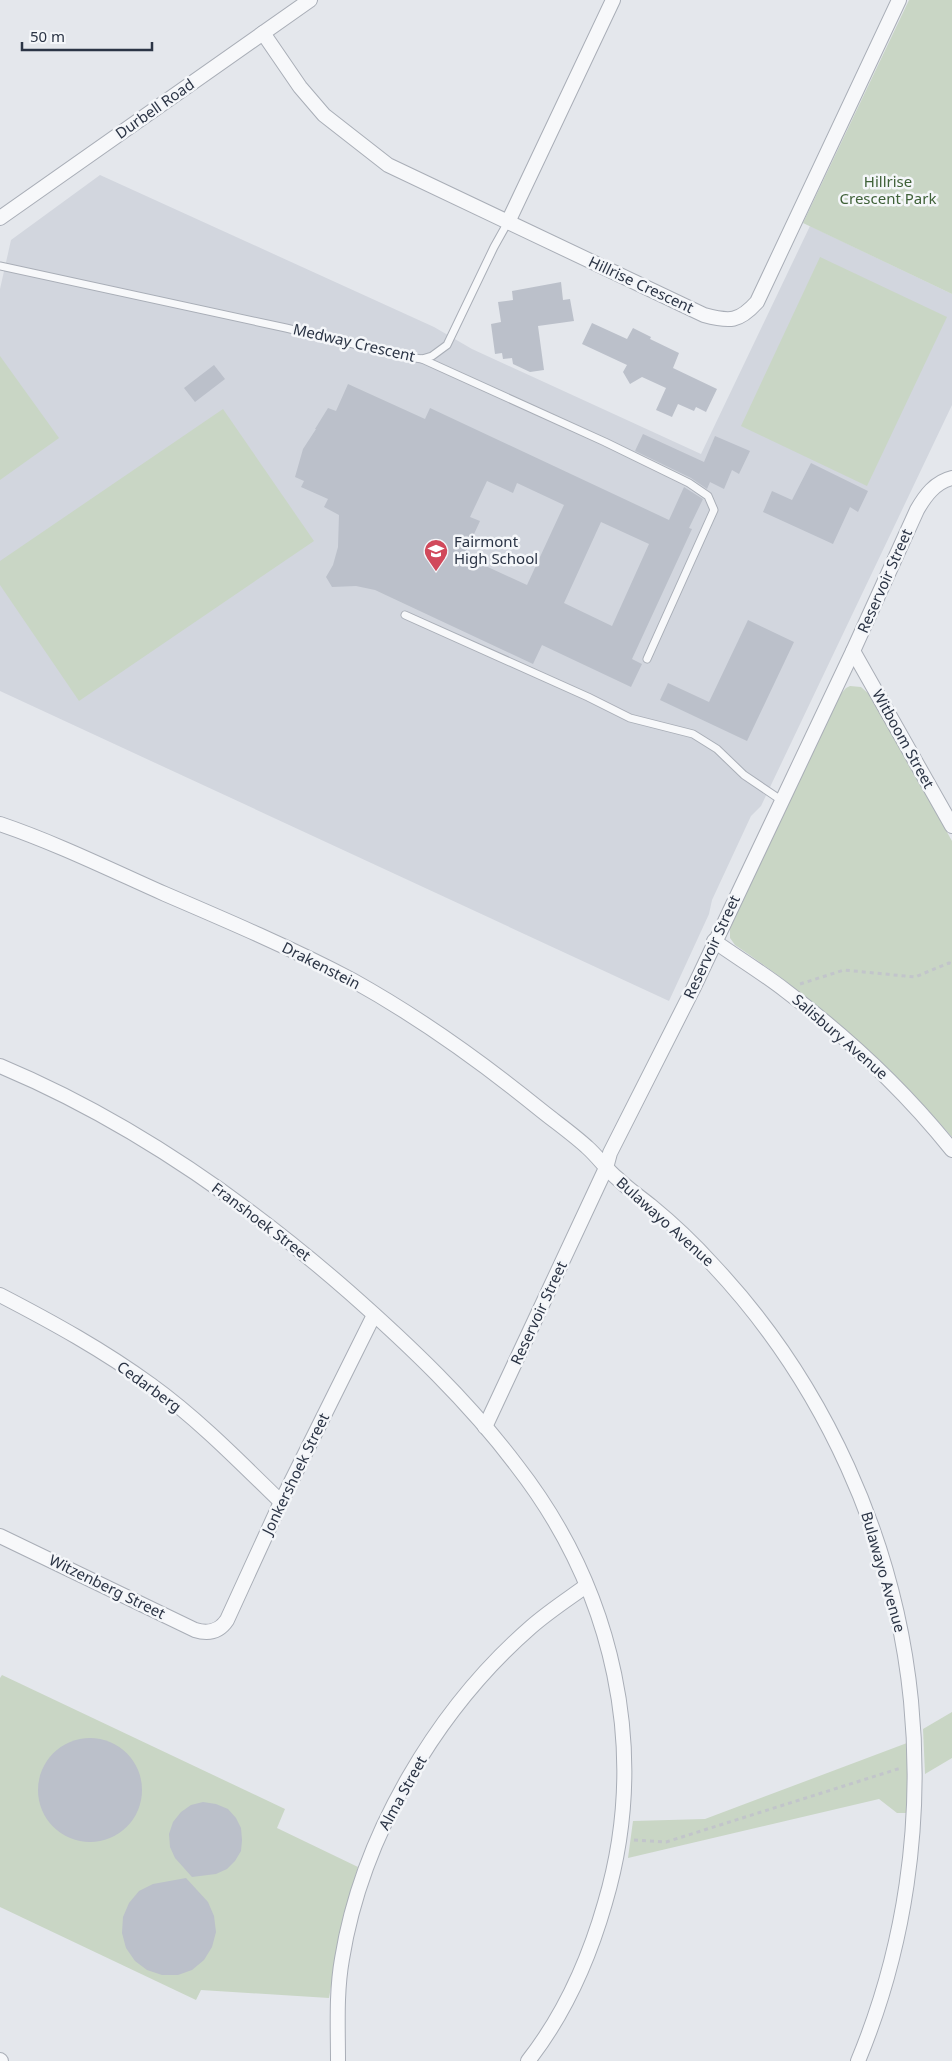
<svg xmlns="http://www.w3.org/2000/svg" width="952" height="2061" viewBox="0 0 952 2061" font-family="'Noto Sans',sans-serif">
<style>
.built{fill:#d2d6de}
.green{fill:#c9d6c5}
.building{fill:#bbc0ca;fill-rule:evenodd}
.lines{fill:none;stroke-linecap:round;stroke-linejoin:round}
.service-casing{stroke:#a9aeb7;stroke-width:9}
.minor-casing{stroke:#a9aeb7;stroke-width:16}
.path{stroke:#c2c5cb;stroke-width:3;stroke-dasharray:4 4;stroke-linecap:butt}
.service{stroke:#f7f8fa;stroke-width:7}
.minor{stroke:#f7f8fa;stroke-width:14}
.labels{text-anchor:middle;stroke-width:5;stroke-linejoin:round;paint-order:stroke}
.street-label{font-size:15px;fill:#2b3445;stroke:#f4f6f9}
.park-label{font-size:15px;fill:#3f6138;stroke:#f4f6f9}
.poi-label{font-size:15px;fill:#2b3445;stroke:#f4f6f9;text-anchor:start}
</style>
<rect width="100%" height="100%" fill="#e4e7ec"/>
<polygon class="built" points="100,175 434,327 472,349 701,454 810,226 952,294 952,405 761,806 751,816 712,900 709,914 669,1001 0,691 0,289 11,240"/>
<g class="green">
<polygon points="909,0 952,0 952,294 803,223"/>
<polygon points="820,257 947,317 867,486 741,426"/>
<polygon points="0,356 59,438 0,480"/>
<polygon points="223,409 314,541 79,701 0,585 0,561"/>
<path d="M850,686L861,687L870,695L952,841V1137C888,1063 816,1000 735,945L730,938V927L839,696L846,688Z"/>
<polygon points="2,1675 285,1809 277,1828 358,1867 342,1922 329,1998 201,1990 196,2000 0,1907 0,1678"/>
<polygon points="952,1712 952,1758 925,1774 923,1729"/>
<polygon points="907,1743 908,1813 897,1813 879,1799 628,1858 633,1821 705,1819"/>
</g>
<g class="building">
<polygon points="561,282 563,300 570,299 574,321 538,326 544,370 530,372 513,364 512,358 503,359 502,353 495,354 491,324 501,322 498,302 513,300 512,291"/>
<polygon points="592,323 627,339 633,328 651,337 650,339 679,353 673,368 717,389 706,412 696,407 694,411 678,404 672,417 656,410 666,388 642,377 630,384 623,372 627,365 582,344"/>
<polygon points="214,365 225,379 195,402 184,388"/>
<path d="M348,384L425,419L430,408L669,520L684,487L703,499L689,528L692,529L632,659L642,664L631,687L542,645L533,664L375,590L356,586L332,587L326,577L333,565L338,547L339,515L324,507L328,499L301,487L304,481L295,477L303,449L316,429H315L328,408L336,411ZM487,481L513,493L517,483L564,505L527,585L464,556L480,521L470,517ZM601,522L649,544L612,626L564,603Z"/>
<polygon points="643,434 704,462 715,436 750,451 739,474 732,470 724,489 710,482 707,489 691,478 635,451"/>
<polygon points="811,463 868,491 858,512 850,507 833,544 763,512 772,491 792,500"/>
<polygon points="748,620 794,642 747,741 660,700 668,683 709,702"/>
<circle cx="90" cy="1790" r="52"/>
<polygon points="203,1802 216,1804 228,1809 236,1818 241,1828 242,1840 241,1851 235,1861 227,1869 216,1874 192,1877 175,1858 170,1847 169,1834 173,1822 181,1812 191,1805"/>
<polygon points="186,1878 208,1902 214,1916 216,1932 212,1947 204,1960 192,1970 178,1975 162,1975 147,1970 135,1961 126,1948 122,1933 123,1917 129,1903 139,1891 153,1884"/>
</g>
<g class="lines">
<g class="service-casing">
<g id="service">
<polyline points="0,266 286,328 408,357 422,359 432,356 447,345 494,247 508,222"/>
<polyline points="422,359 605,442 689,483 708,496 714,510 647,659"/>
<polyline points="405,615 588,697 630,718 693,734 717,749 744,775 781,800"/>
</g>
</g>
<g class="minor-casing">
<g id="minor">
<path d="M263,33L300,87L324,115L388,165L704,315C730,322 739,322 757,302L899,0"/>
<polyline points="0,218 310,0"/>
<polyline points="508,222 613,0"/>
<polyline points="853,651 952,826"/>
<path d="M0,824C56,843 111,870 165,894C228,921 291,948 352,980C419,1017 483,1063 542,1111C557,1123 574,1135 588,1148C599,1158 607,1170 618,1179C628,1189 640,1197 651,1206C673,1224 694,1244 713,1265C824,1383 895,1540 911,1701C923,1823 905,1948 858,2061"/>
<path d="M714,941C738,958 763,973 786,991C847,1037 904,1090 952,1150"/>
<path d="M0,1066C129,1120 245,1201 349,1292C409,1345 469,1402 517,1466C614,1591 650,1751 605,1903C589,1959 564,2015 528,2061"/>
<path d="M0,1295C52,1322 103,1350 151,1385C198,1419 239,1461 281,1502"/>
<path d="M485,1427L606,1168L610,1153L693,989L853,651L917,510C925,496 935,482 952,478"/>
<path d="M0,1536L195,1630C208,1634 219,1632 227,1620L281,1502L374,1315"/>
<polyline points="0,2060 1,2061"/>
<path d="M338,2061C338,2027 336,1993 342,1959C362,1835 437,1709 531,1627C548,1612 568,1599 586,1586"/>
</g>
</g>
<g class="path">
<polyline points="800,984 844,970 915,977 949,963 952,964"/>
<polyline points="634,1840 666,1842 901,1768"/>
</g>
<use href="#service" class="service"/>
<use href="#minor" class="minor"/>
</g>
<defs>
<g id="school-pin" transform="scale(1.25)"><path d="M0 17L-7.5 6A9.5 9.5 0 1 1 7.5 6Z" fill="#d1495b" stroke="#f4f6f9"/><path d="M0-5L7-2L0 1L-7-2ZM-4 1L0 2.5L4 1V4Q0 6-4 4Z" fill="#fff"/></g>
</defs>
<g fill-rule="evenodd">
<use href="#school-pin" x="436" y="551"/>
</g>
<g class="labels">
<g class="street-label">
<text transform="translate(155 109) rotate(-35)" y="5">Durbell Road</text>
<text transform="translate(641 285) rotate(25)" y="5">Hillrise Crescent</text>
<text transform="translate(354 343) rotate(13)" y="5">Medway Crescent</text>
<text transform="translate(885 581) rotate(-66)" y="5">Reservoir Street</text>
<text transform="translate(903 739) rotate(61)" y="5">Witboom Street</text>
<text transform="translate(712 947) rotate(-65)" y="5">Reservoir Street</text>
<text transform="translate(321 966) rotate(27)" y="5">Drakenstein</text>
<text transform="translate(840 1037) rotate(41)" y="5">Salisbury Avenue</text>
<text transform="translate(261 1222) rotate(37)" y="5">Franshoek Street</text>
<text transform="translate(665 1222) rotate(42)" y="5">Bulawayo Avenue</text>
<text transform="translate(539 1313) rotate(-65)" y="5">Reservoir Street</text>
<text transform="translate(149 1387) rotate(36)" y="5">Cedarberg</text>
<text transform="translate(296 1474) rotate(-64)" y="5">Jonkershoek Street</text>
<text transform="translate(883 1572) rotate(74)" y="5">Bulawayo Avenue</text>
<text transform="translate(107 1587) rotate(26)" y="5">Witzenberg Street</text>
<text transform="translate(403 1793) rotate(-61)" y="5">Alma Street</text>
</g>
<g class="park-label">
<text x="888" y="187">Hillrise<tspan x="888" dy="17">Crescent Park</tspan></text>
</g>
<g class="poi-label">
<text x="454" y="547">Fairmont<tspan x="454" dy="17">High School</tspan></text>
</g>
</g>
<path d="M22 42v8h130v-8" fill="none" stroke="#2b3445" stroke-width="2.5"/>
<text x="30" y="42" font-size="15" fill="#2b3445" stroke="#f4f6f9" stroke-width="4" paint-order="stroke">50 m</text>
</svg>
